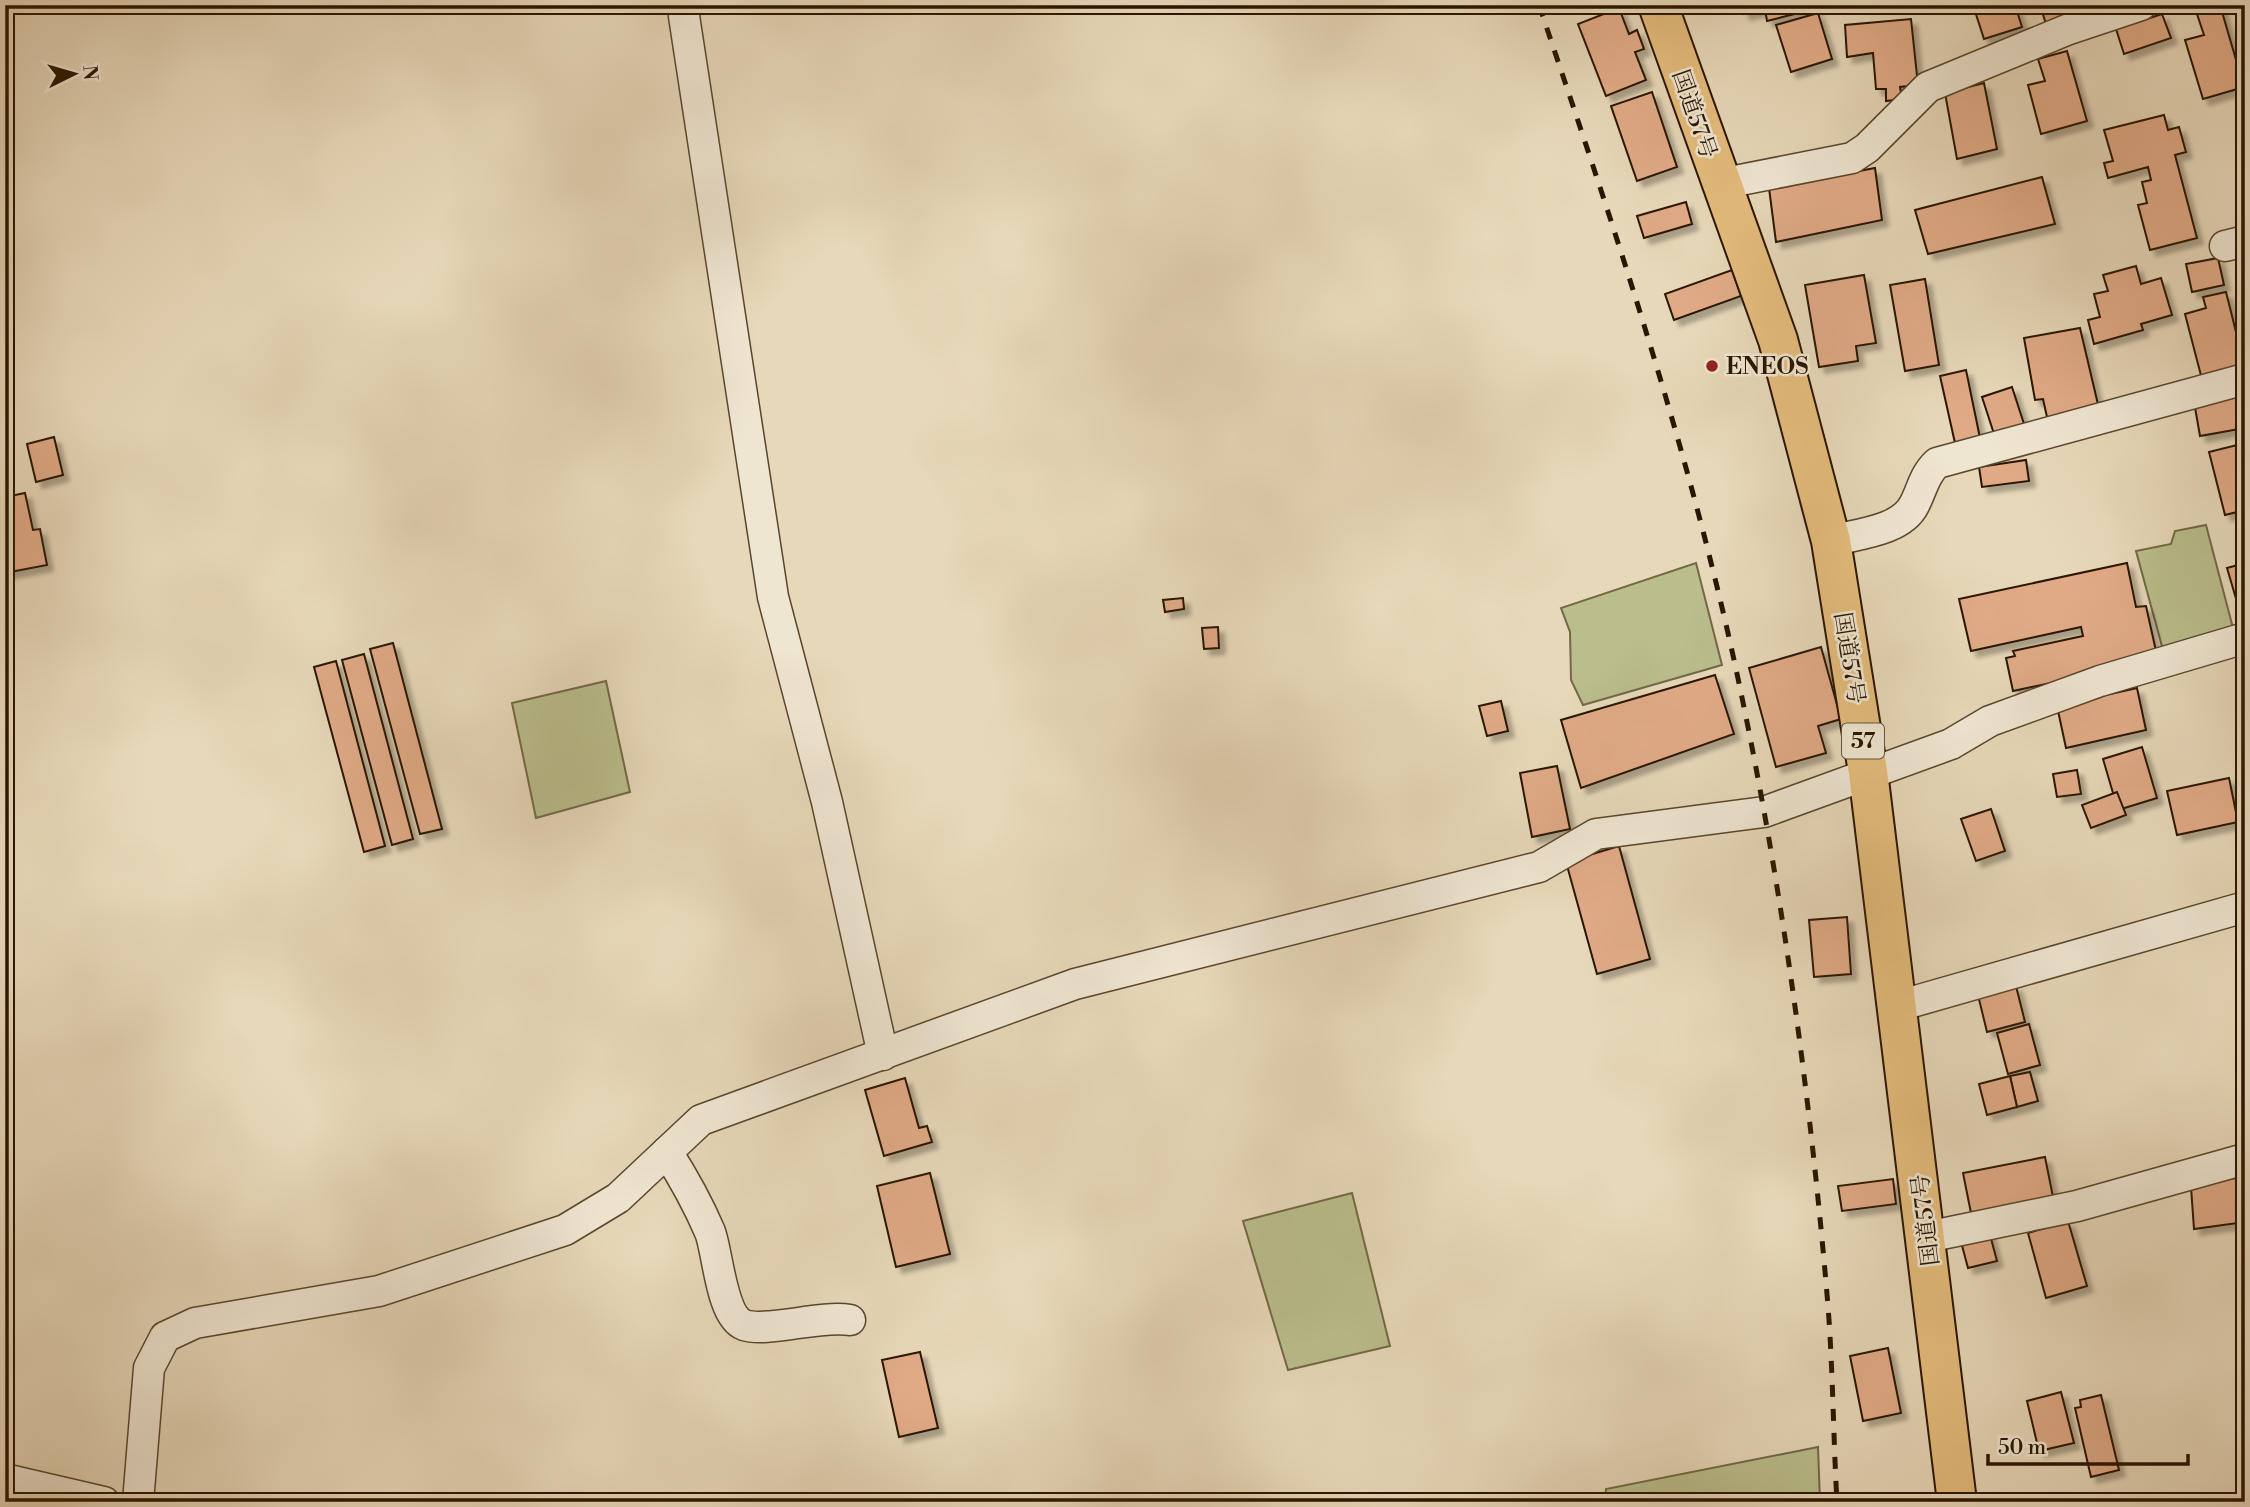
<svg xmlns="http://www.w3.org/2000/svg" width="2250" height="1507" viewBox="0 0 2250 1507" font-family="'Libre Bodoni','Noto Serif JP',serif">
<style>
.green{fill:#babd8c;stroke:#726946;stroke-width:2}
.building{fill:#e0aa86;stroke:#2a1500;stroke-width:2;filter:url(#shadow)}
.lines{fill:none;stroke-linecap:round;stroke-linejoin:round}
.minor-casing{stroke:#59462e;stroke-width:33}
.trunk-casing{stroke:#2a1500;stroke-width:42}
.minor{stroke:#efe6d2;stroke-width:30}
.trunk{stroke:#e4bc7c;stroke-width:38}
.rail{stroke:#2a1500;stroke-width:5;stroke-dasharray:12 12;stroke-linecap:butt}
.poi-dot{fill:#8f2418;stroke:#efe6d2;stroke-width:2.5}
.labels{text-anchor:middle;stroke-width:5;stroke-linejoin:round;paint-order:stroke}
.shield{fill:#efe6d2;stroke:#65543f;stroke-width:2}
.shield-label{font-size:21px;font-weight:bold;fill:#2a1500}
.street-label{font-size:23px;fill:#2a1500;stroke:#efe6d2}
.poi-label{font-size:23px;font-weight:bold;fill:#2a1500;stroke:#efe6d2;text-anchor:start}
</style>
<defs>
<filter id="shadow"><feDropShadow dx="6" dy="6" stdDeviation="2" flood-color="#0004"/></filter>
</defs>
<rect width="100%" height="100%" fill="#e7d8b9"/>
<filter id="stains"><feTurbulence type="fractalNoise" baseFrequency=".00286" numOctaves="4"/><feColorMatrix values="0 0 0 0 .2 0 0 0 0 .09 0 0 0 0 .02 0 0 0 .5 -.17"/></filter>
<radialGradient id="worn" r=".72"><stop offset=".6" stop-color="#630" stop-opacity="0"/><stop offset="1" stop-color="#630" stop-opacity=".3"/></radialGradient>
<g class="green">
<polygon points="2206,525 2233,628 2163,650 2136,551 2171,544 2175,531"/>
<polygon points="1696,563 1722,665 1583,705 1571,680 1570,632 1561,608"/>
<polygon points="606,681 630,792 536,818 512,703"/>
<polygon points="1352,1193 1390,1346 1288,1370 1243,1221"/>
<polygon points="1818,1447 1820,1502 1605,1502 1606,1489"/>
</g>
<g class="building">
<polygon points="1742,5 1817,5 1818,8 1767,21 1765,9 1744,14"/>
<polygon points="1973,5 2015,5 2022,27 1984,39"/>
<polygon points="2040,5 2063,5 2068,21 2047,27"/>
<polygon points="2194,5 2220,5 2244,87 2203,99 2185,40 2204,35"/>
<polygon points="1619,8 1629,34 1637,30 1644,49 1635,52 1646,80 1606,96 1578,24"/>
<polygon points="1818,13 1832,59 1791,72 1776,25"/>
<polygon points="2162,14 2171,38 2124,54 2116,29"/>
<polygon points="1911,19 1918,85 1900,87 1902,99 1886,101 1886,89 1876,89 1873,53 1847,57 1845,25"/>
<polygon points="2067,51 2087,121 2041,134 2028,85 2045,81 2038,59"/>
<polygon points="1984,83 1997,149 1957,159 1945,93"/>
<polygon points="1652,92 1677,167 1637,181 1611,106"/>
<polygon points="2164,115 2168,130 2179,127 2186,152 2175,155 2197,238 2150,250 2138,205 2147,203 2142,182 2151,180 2148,167 2108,178 2104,163 2113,161 2104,130"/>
<polygon points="1875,168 1882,220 1776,242 1769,188"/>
<polygon points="2042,177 2055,224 1928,254 1915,210"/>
<polygon points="1686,202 1692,224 1644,238 1637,216"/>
<polygon points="2218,258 2224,285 2192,292 2186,264"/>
<polygon points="2136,266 2141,284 2161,278 2172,315 2141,324 2143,330 2094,344 2088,320 2100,317 2094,294 2108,291 2103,275"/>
<polygon points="1732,270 1741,296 1674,320 1665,294"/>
<polygon points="1864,275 1876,343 1856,346 1858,361 1819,367 1805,285"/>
<polygon points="1925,279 1939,365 1905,371 1890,285"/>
<polygon points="2226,292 2245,368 2204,387 2185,314 2206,308 2203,297"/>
<polygon points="2080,328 2100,413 2049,426 2043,399 2035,400 2024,338"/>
<polygon points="1966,370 1980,438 1955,443 1940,376"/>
<polygon points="2012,387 2026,430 1996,440 1982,397"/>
<polygon points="2245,387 2245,428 2200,436 2193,396"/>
<polygon points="54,437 63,475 36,482 27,444"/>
<polygon points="2245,443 2245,510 2225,515 2209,452"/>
<polygon points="2026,460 2029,481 1982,487 1979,467"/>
<polygon points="25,493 33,530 40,529 47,565 5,573 5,497"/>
<polygon points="2127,563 2136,607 2146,606 2158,660 2013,691 2006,658 2015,656 2013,651 2083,636 2081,627 1971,651 1959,599"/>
<polygon points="2245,563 2245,618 2242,619 2227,568"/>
<polygon points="1183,598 1184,609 1165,612 1163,600"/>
<polygon points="1218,627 1219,648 1204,649 1202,628"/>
<polygon points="393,643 442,829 420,834 370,649"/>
<polygon points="1821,647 1841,719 1818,726 1826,753 1776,767 1749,668"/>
<polygon points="364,654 413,839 392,845 342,660"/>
<polygon points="336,661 385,846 364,852 314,667"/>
<polygon points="1715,675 1734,734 1581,788 1561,720"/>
<polygon points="2137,688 2146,730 2066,748 2057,706"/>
<polygon points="1501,701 1508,731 1487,736 1479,706"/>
<polygon points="2142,747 2157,798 2118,810 2103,759"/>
<polygon points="1557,766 1570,829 1532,837 1520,773"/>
<polygon points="2077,770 2081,794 2057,797 2053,774"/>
<polygon points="2229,778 2238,822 2177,835 2167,791"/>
<polygon points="2117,792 2126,815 2091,828 2082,805"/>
<polygon points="1991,809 2005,851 1976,861 1961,819"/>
<polygon points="2245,843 2245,871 2237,845"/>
<polygon points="1619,846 1650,959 1597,974 1566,862"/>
<polygon points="1847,917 1851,974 1814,977 1809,920"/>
<polygon points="2016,986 2025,1022 1987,1032 1978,995"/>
<polygon points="2029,1024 2040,1065 2008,1074 1997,1033"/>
<polygon points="2030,1072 2038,1101 2017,1107 2010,1076"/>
<polygon points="2010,1076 2017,1107 1987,1115 1979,1084"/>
<polygon points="905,1078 919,1128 927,1126 932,1142 884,1156 865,1090"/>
<polygon points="2045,1157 2054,1202 1972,1218 1963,1173"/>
<polygon points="930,1173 950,1254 896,1267 877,1186"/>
<polygon points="2245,1176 2245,1222 2194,1229 2191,1187"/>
<polygon points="1893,1179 1896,1204 1842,1211 1838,1186"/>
<polygon points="2068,1221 2087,1286 2046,1298 2028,1233"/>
<polygon points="1989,1231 1997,1261 1968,1268 1960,1238"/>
<polygon points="1888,1348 1901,1413 1863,1421 1850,1356"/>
<polygon points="920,1352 938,1428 899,1437 882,1360"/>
<polygon points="2061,1392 2074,1443 2039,1451 2027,1401"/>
<polygon points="2101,1395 2119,1470 2091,1477 2075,1408 2081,1407 2080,1400"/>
</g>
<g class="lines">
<g class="minor-casing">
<g id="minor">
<polyline points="686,5 684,16 773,597 827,802 883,1055"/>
<polyline points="1720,184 1852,158 1867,148 1928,87 2069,29 2141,5"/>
<polyline points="2225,246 2245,241"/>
<path d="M1831,541C1856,534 1901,531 1914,505C1922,490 1924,475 1937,463L2245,379"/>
<polyline points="1898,1006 2245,907"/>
<path d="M667,1152C683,1177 698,1204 710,1232C718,1253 721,1316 744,1325C767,1333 819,1315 850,1320"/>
<polyline points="1927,1237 2077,1206 2245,1159"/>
<polyline points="5,1479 104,1502"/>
<polyline points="138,1502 149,1368 165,1337 195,1323 379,1291 565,1230 618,1198 701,1120 1075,984 1539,867 1596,834 1764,812 1951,744 1990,721 2100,681 2245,638"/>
</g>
</g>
<g class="trunk-casing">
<polyline id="trunk" points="1658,5 1778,340 1831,541 1868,772 1957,1502"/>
</g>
<use href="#minor" class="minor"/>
<use href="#trunk" class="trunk"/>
<path class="rail" d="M1539,5C1613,224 1687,443 1736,669C1780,874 1809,1085 1827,1294C1833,1363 1833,1433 1837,1502"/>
</g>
<circle class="poi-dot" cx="1712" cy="366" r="7"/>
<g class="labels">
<rect class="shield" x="1842" y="723.5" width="42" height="35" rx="5"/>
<g class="shield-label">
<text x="1863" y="748">57</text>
</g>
<g class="street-label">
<text transform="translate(1695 114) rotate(71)" y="8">国道57号</text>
<text transform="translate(1850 658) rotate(81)" y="8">国道57号</text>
<text transform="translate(1925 1220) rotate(-97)" y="8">国道57号</text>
</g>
<g class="poi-label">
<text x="1726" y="374">ENEOS</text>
</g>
</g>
<rect width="2250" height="1507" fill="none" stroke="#e7d8b9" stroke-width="28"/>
<rect x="7" y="7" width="2236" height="1493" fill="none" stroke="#2a1500" stroke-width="3.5"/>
<rect x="14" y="14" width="2222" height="1479" fill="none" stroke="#2a1500" stroke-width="2"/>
<g transform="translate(74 74) rotate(85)" stroke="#efe6d2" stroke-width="5" paint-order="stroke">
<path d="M0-5L12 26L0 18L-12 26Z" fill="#2a1500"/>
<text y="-10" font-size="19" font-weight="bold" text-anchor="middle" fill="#2a1500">N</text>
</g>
<path d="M1988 1454v10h200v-10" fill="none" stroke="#2a1500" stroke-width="3.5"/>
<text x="1998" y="1454" font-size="21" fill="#2a1500" stroke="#efe6d2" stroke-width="5" paint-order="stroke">50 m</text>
<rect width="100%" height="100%" filter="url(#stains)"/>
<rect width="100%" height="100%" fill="url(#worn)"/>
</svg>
